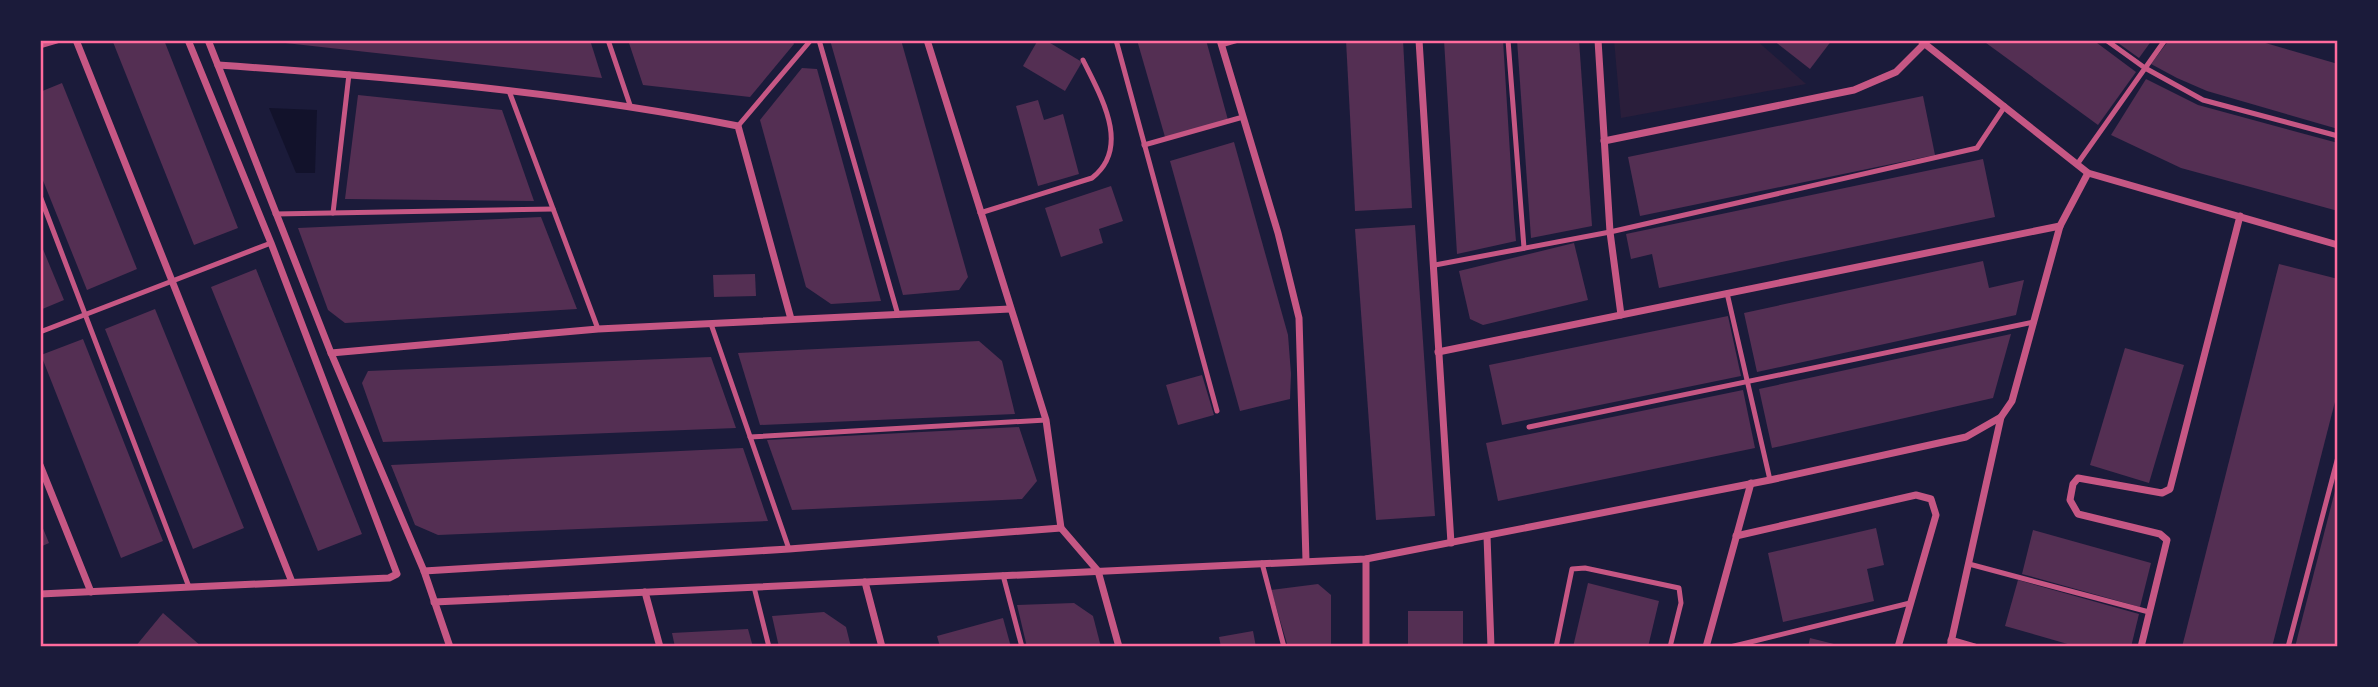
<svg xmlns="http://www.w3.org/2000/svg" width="2378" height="687" viewBox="0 0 2378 687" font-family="'Titillium Web',sans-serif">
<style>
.green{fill:#2a1e3b}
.water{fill:#12122b}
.building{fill:#542f53}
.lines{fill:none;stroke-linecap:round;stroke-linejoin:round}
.service{stroke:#c65784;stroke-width:5}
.minor{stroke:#c65784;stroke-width:7}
.neatline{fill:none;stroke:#ff6b9d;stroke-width:2.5}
</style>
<rect width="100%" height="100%" fill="#1b1b3a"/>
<polygon class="green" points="1614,40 1756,40 1806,84 1621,118"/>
<polygon class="water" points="269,108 317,110 315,173 296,173"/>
<g class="building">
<polygon points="117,40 164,40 238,228 194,245 113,42"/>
<polygon points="276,40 590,40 602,78 276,42"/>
<polygon points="628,40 792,40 794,44 750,97 643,85"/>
<polygon points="830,40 901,40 968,277 959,290 903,295"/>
<polygon points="1038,40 1045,40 1082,62 1065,91 1023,66"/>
<polygon points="1137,40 1206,40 1228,120 1165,137"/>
<polygon points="1346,40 1403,40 1412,208 1355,211"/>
<polygon points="1444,40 1503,40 1514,218 1516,241 1457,254"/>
<polygon points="1517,40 1579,40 1592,226 1531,238"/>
<polygon points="1773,40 1832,40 1810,69"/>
<polygon points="1982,40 2093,40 2136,72 2098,125"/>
<polygon points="2114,40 2152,40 2139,58"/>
<polygon points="2169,40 2255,40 2338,64 2338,129 2207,91 2177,78 2151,64"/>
<polygon points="802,68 817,69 881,301 831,304 806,287 760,120"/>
<polygon points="2146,79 2198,105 2338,143 2338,211 2181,168 2111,135"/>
<polygon points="62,83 137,269 87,290 40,173 40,92"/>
<polygon points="358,95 502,110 534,201 345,199"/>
<polygon points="1923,96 1935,155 1640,216 1628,157"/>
<polygon points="1038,100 1044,120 1063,114 1079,174 1038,186 1016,106"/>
<polygon points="1234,142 1288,335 1291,374 1290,399 1240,411 1170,161"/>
<polygon points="1983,159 1995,217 1659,288 1652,254 1631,259 1626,234"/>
<polygon points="1111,186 1123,221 1099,229 1103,243 1061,257 1045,208"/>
<polygon points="541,217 577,309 345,323 328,310 298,228"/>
<polygon points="1415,225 1435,516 1376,520 1355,229"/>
<polygon points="40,242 64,300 40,310"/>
<polygon points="1574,243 1588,300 1483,325 1470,319 1459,271"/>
<polygon points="1983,261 1989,288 2024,280 2016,315 1757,372 1744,313"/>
<polygon points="2279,264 2338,279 2338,390 2272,647 2182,647"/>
<polygon points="256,269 362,534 318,551 211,287"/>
<polygon points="755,274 756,296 714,297 713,275"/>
<polygon points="155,309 244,528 193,549 105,329"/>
<polygon points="1728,316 1741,376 1502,425 1489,365"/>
<polygon points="2011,334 1993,398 1772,448 1759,389"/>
<polygon points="83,339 163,541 121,558 41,355"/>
<polygon points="979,341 1002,361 1015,414 760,425 738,353"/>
<polygon points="2125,348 2184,365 2149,483 2090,465"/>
<polygon points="711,357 736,428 383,442 362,383 368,371"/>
<polygon points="1202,375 1214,415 1178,425 1166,385"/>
<polygon points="1743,390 1755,448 1498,501 1486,443"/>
<polygon points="1019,427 1037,481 1022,499 792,510 767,440"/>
<polygon points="743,448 768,521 438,535 415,525 391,465"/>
<polygon points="2337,483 2338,647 2295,647"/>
<polygon points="40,521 49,543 40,547"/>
<polygon points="1876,528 1884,565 1867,569 1874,601 1783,622 1768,553"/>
<polygon points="2033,530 2151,563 2140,607 2022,574"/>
<polygon points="2018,580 2139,614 2131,647 2078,647 2005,626"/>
<polygon points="1588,583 1659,601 1648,647 1573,647"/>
<polygon points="1318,584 1331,595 1331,647 1288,647 1271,590"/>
<polygon points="1074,603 1093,616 1101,647 1027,647 1017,605"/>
<rect x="1408" y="611" width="55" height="36"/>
<polygon points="824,612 846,627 851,647 779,647 772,616"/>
<polygon points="163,613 202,647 135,647"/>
<polygon points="1003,618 1011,647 940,647 937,636"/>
<polygon points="748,629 753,647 675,647 672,633"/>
<polygon points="1253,631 1256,647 1221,647 1219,637"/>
<polygon points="1810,638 1842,646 1842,647 1808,647"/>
</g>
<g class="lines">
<g class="service">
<polyline points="608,40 630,105"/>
<polyline points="819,40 898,315"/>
<polyline points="1116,40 1217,411"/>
<polyline points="1508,40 1524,248"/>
<polyline points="2106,40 2145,68 2203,100 2338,136"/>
<polyline points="1221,45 1238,40"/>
<polyline points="509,91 598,329"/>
<polyline points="738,126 811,40"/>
<polyline points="1144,145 1243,117"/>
<polyline points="2078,163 2165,40"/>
<polyline points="40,196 189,587"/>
<polyline points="333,213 349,74"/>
<path d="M980,213L1092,178C1132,147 1100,95 1083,60"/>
<polyline points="275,214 553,209"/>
<polyline points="1435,265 1610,232 1977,148 2005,106"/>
<polyline points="1727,293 1770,480"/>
<polyline points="711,324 789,549"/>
<polyline points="40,332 271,243"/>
<polyline points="1529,427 2034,322"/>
<polyline points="750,437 1046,420"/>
<polyline points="1262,563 1284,647"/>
<polyline points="1969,564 2149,612"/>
<polyline points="1003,575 1022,647"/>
<polyline points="754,587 769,647"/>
<polyline points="1556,647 1572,569 1585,568 1679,588 1681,603 1670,647"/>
<polyline points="1730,647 1910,603"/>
<polyline points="2288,647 2338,457"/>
</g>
<g class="minor">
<polyline points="76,40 292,582"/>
<polyline points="208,40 331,353 424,571 450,647"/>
<polyline points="927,40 1046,420 1061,528 1098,571 1119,647"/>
<polyline points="1220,40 1278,233 1299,318 1306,561"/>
<polyline points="1419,40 1451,543"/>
<polyline points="1598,40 1610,232 1621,315"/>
<polyline points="1920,40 2088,173 2338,245"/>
<polyline points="40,45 57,40"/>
<path d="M218,65C393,77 567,92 738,126L791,319"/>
<polyline points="1604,141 1854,90 1896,72 1924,44"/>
<polyline points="1438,352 2060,226"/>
<polyline points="331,353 598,329 1010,309"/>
<polyline points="40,465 91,592"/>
<polyline points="1487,536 1491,647"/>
<polyline points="1736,536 1916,495 1931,499 1936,515 1898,647"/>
<polyline points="1366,559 1366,647"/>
<polyline points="424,571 789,549 1061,528"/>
<polyline points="865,582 882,647"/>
<polyline points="645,592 660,647"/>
<polyline points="40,594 389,578 397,574 271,243 188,40"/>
<polyline points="434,602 1366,559 1770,480 1966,437 2001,417 2012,401 2060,226 2088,173"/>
<polyline points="1951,640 1975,647"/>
<polyline points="1706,647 1751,483"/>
<polyline points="1950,647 2001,417"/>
<polyline points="2141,647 2167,540 2160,534 2078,514 2070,500 2073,484 2078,478 2162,493 2170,489 2240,216"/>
</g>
</g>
<rect width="2378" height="687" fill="none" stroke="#1b1b3a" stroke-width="84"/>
<rect x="42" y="42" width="2294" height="603" class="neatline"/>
</svg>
